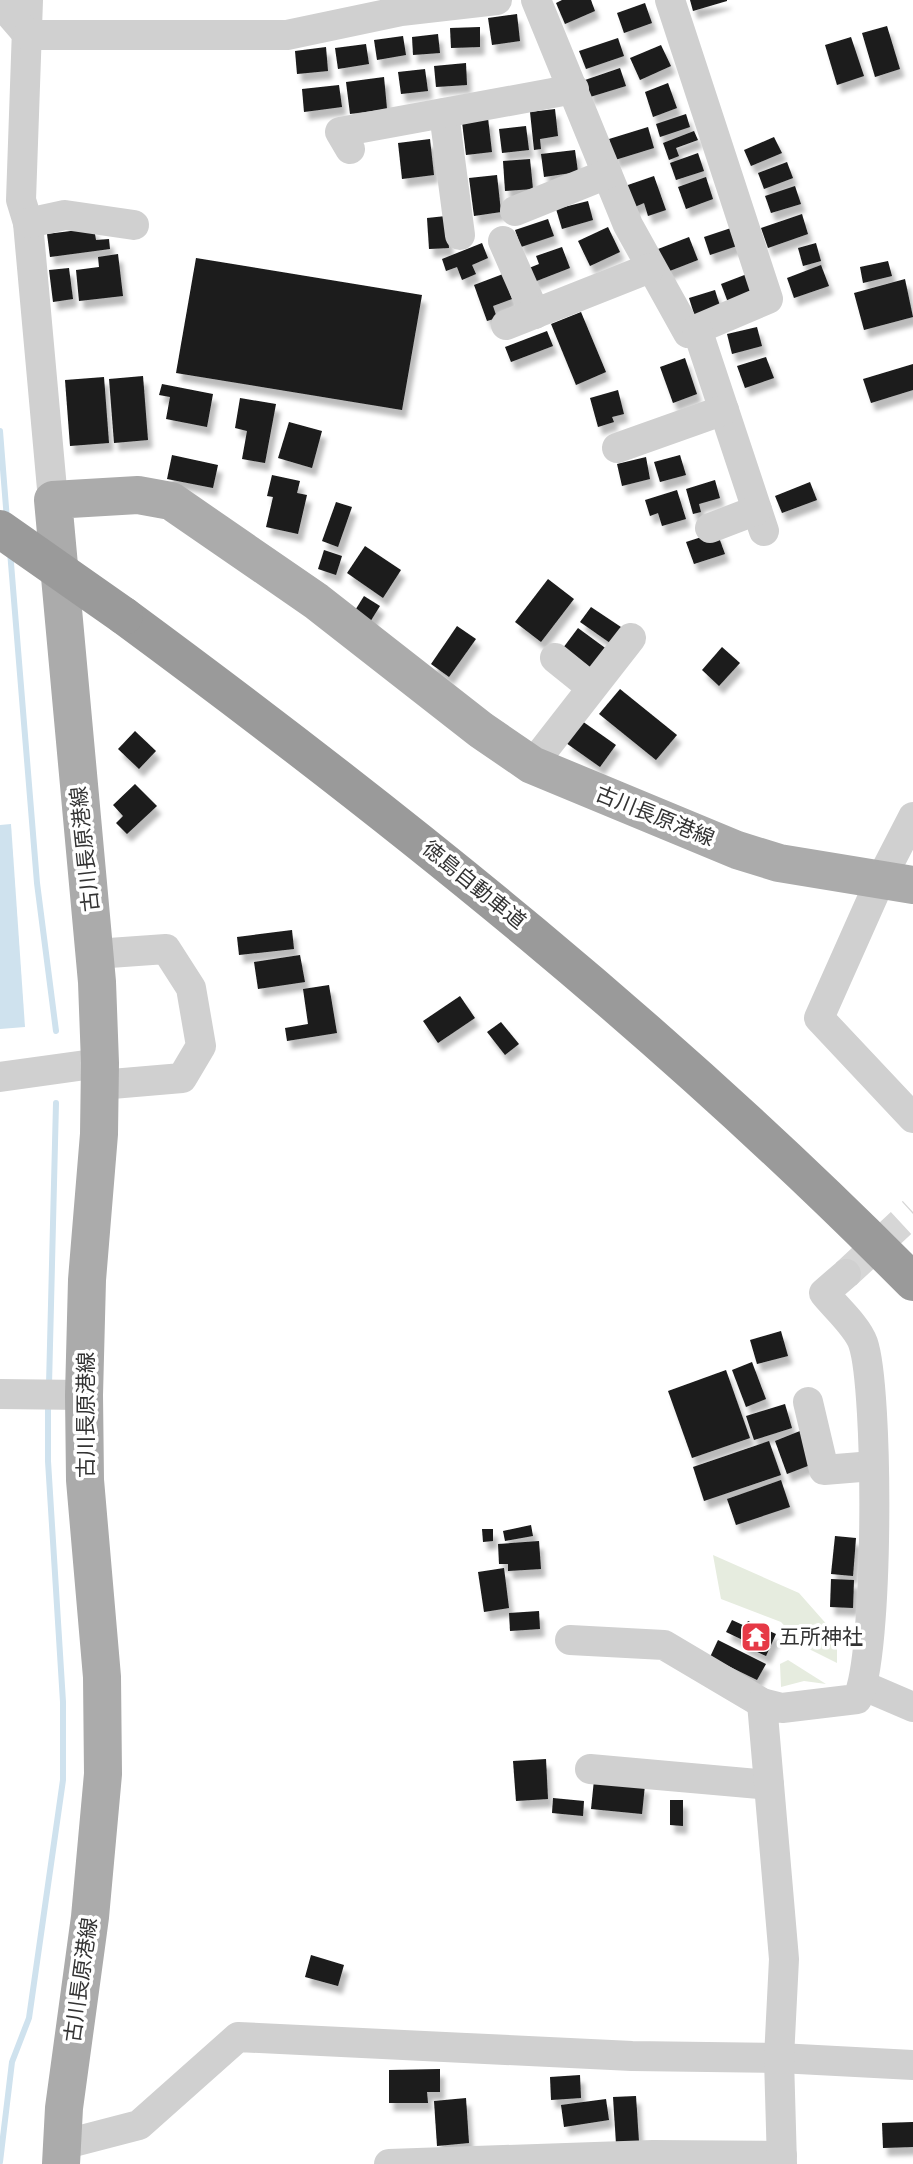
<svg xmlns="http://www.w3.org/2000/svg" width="913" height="2164" viewBox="0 0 913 2164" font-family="Jost,'Noto Sans JP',sans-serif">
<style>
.green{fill:#e6ecdf}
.water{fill:#cfe2ee}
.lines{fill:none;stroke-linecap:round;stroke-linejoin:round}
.stream{stroke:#cfe2ee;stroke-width:6}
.building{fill:#1a1a1a;filter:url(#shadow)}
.minor-tunnel{stroke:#d6d6d6;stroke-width:30;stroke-dasharray:30 15;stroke-linecap:butt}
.minor{stroke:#d0d0d0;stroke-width:30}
.major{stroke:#ababab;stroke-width:38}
.highway{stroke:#9a9a9a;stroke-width:38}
.highway-bridge{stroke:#9a9a9a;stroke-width:38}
.labels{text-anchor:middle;stroke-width:7;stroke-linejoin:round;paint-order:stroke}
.street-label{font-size:21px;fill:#333;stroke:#fff}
.poi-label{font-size:21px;fill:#333;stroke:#fff;text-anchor:start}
</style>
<defs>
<filter id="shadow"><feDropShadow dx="4.5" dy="8" stdDeviation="2" flood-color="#0004"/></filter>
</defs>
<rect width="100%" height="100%" fill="#fff"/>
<g class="green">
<polygon points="713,1555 799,1593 837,1636 837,1663 803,1646 781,1622 721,1599"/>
<polygon points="788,1660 826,1684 804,1681 781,1687 780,1664"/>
</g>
<polygon class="water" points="11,824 25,1027 0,1029 0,825"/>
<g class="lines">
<g class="stream">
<polyline points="0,431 7,520"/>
<polyline points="10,551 37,883 56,1031"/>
<polyline points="49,1385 56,1103"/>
<polyline points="0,2162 12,2062 29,2018 63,1780 63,1702 48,1461 48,1403"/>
</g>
</g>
<g class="building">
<polygon points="562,0 591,0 595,11 565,24 556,3"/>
<polygon points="690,0 727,0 727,1 693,11"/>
<polygon points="645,3 652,23 624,33 617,13"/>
<polygon points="517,14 520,41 492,45 488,18"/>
<polygon points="887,26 900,69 875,77 862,33"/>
<polygon points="480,27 480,47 451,48 450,28"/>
<polygon points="438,34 440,53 413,55 412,37"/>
<polygon points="403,36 406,55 377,60 374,40"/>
<polygon points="851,37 864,76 837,85 825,45"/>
<polygon points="618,38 624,56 586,69 579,51"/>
<polygon points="366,44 369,64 338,69 335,48"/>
<polygon points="661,45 671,66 640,80 630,58"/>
<polygon points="326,47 328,71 297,74 295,51"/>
<polygon points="466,63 467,85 436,87 434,66"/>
<polygon points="620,68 626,86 590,97 585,80"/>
<polygon points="425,69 428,91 401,94 398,72"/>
<polygon points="384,77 387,109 350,114 346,82"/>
<polygon points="668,83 677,108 653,117 645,92"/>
<polygon points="339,85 342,107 304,112 302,89"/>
<polygon points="555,109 558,136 540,139 541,149 534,150 530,112"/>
<polygon points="686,114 690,127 660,137 656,124"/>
<polygon points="488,118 492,152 466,155 462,122"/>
<polygon points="526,126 529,150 502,153 499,129"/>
<polygon points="648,127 654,148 615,160 609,139"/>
<polygon points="694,131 698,140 676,148 679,156 669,160 663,143"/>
<polygon points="774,137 782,153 751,166 744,150"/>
<polygon points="430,139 434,175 402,179 398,143"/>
<polygon points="575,150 578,172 544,177 541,154"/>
<polygon points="698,153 704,171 676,180 670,163"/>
<polygon points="530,159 533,189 505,191 503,161"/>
<polygon points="787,162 793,178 764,189 758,173"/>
<polygon points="497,175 501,212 474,216 469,178"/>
<polygon points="654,176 666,210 648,216 644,203 630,209 622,187"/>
<polygon points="706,177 713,199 686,209 678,187"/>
<polygon points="795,186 801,204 771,213 765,196"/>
<polygon points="588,201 593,220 562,229 556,209"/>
<polygon points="802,214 808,234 768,248 761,228"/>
<polygon points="446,216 449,248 429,249 427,218"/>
<polygon points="548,219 554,236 521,247 515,230"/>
<polygon points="608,227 620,252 590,266 578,241"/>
<polygon points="94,228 96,240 109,239 110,249 50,257 47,234"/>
<polygon points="731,228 737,246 710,255 704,237"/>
<polygon points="689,237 698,260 667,272 658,249"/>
<polygon points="482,243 488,258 472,265 476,274 462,280 457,267 446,271 442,259"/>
<polygon points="816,243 821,261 803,266 798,248"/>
<polygon points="562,247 570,268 534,282 529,268 539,264 536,256"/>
<polygon points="118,254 123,296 79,301 76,270 99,267 98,257"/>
<polygon points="196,258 422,295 402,410 176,373"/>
<polygon points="888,261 892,276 863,283 860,267"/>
<polygon points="821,265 829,286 794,298 787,278"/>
<polygon points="69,268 73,299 53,302 49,270"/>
<polygon points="503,274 512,299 493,306 497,318 487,321 474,285"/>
<polygon points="747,274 754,296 729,305 721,284"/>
<polygon points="905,279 913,317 864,330 854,293"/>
<polygon points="715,290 721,309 695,317 689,298"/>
<polygon points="581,312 606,372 576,385 551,324"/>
<polygon points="757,327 762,346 732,354 727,334"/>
<polygon points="547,331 553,346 511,362 505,347"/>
<polygon points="766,357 774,378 745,388 737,366"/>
<polygon points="685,358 697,394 673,403 660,367"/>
<polygon points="913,364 913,390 871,403 863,379"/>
<polygon points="143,376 148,440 114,443 109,379"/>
<polygon points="104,377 109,443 70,446 65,380"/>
<polygon points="162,384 213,394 207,427 166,419 170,397 159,395"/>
<polygon points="618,390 624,414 612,417 614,422 598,427 590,398"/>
<polygon points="240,398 276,404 265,463 242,459 247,431 235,428"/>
<polygon points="289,422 322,431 312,468 278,458"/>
<polygon points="172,455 218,465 213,488 167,479"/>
<polygon points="680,455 686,475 660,482 654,462"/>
<polygon points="646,457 650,479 622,486 617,464"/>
<polygon points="272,475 300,481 297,493 307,495 298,534 266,527 273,497 267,496"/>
<polygon points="715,480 720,498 699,504 701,512 693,514 686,489"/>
<polygon points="810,482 817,500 782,513 775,496"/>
<polygon points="677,490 686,519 662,526 658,513 650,516 645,500"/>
<polygon points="336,502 352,507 338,547 322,541"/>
<polygon points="717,532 725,554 694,564 686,542"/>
<polygon points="365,546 401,570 383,598 347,573"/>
<polygon points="324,550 342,556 336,575 318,569"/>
<polygon points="548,579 574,599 541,642 515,622"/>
<polygon points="364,596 380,606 370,622 354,612"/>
<polygon points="591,607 624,629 613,645 580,622"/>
<polygon points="457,626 476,639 449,677 431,664"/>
<polygon points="578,628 608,650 594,670 563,648"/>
<polygon points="722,647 740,663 719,686 702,670"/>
<polygon points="620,689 677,735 656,760 599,714"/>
<polygon points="582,721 616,745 600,767 566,743"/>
<polygon points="135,731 156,751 139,769 118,749"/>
<polygon points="135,784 157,806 127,834 116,823 123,816 113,805"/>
<polygon points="292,930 294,949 239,955 237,937"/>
<polygon points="300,955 305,982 258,989 254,962"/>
<polygon points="329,985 337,1033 287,1041 285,1028 308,1024 303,989"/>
<polygon points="460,996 475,1018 438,1043 423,1021"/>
<polygon points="501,1022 519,1044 505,1055 487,1032"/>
<polygon points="781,1331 788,1356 757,1364 750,1340"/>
<polygon points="752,1362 766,1399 746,1407 732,1370"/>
<polygon points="726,1370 750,1438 692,1458 668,1391"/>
<polygon points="785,1404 792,1428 754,1440 746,1416"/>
<polygon points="800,1431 813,1464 787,1474 775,1441"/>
<polygon points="769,1441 781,1475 704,1501 693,1467"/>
<polygon points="781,1480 790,1507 736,1525 727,1499"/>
<polygon points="531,1525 533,1536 505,1541 503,1531"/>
<polygon points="482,1529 493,1529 493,1541 483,1542"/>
<polygon points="835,1536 856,1538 853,1576 831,1574"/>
<polygon points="539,1541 541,1569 508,1571 508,1564 499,1564 498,1544"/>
<polygon points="504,1568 509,1608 484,1612 478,1572"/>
<polygon points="831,1579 854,1580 853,1608 830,1607"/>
<polygon points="539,1611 540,1629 510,1631 509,1613"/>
<polygon points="732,1620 745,1626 748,1621 776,1634 766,1656 742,1645 745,1641 726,1632"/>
<polygon points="718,1640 766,1664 757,1680 710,1657"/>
<polygon points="546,1759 548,1799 516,1801 513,1761"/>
<polygon points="594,1780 645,1785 642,1814 591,1809"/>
<polygon points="553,1798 584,1801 583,1816 552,1813"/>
<polygon points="670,1800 683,1800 683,1826 670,1825"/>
<polygon points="311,1955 344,1965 338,1986 305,1977"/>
<polygon points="440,2069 440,2092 427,2092 428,2103 389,2103 389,2070"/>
<polygon points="580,2075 581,2098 551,2100 550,2077"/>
<polygon points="636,2096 639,2142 616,2144 613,2097"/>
<polygon points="466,2098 469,2143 437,2146 434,2101"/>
<polygon points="606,2099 609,2120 564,2127 561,2105"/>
<polygon points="913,2122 913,2147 883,2148 882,2123"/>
</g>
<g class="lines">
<polyline class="minor-tunnel" points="846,1274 913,1212"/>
<g class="minor">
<polyline points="28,0 21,200 28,223 53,500"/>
<polyline points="536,0 628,225 688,333 768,299 670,0"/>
<polyline points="0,7 9,13 28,35"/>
<polyline points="28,35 287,35 401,11 497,0"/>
<polyline points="444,113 460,235"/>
<polyline points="350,149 340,132 574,89"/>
<polyline points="515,211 607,174"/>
<polyline points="28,223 65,215 134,225"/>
<polyline points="503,241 535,314"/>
<polyline points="506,325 650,268"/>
<polyline points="697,329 764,531"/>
<polyline points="617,448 724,410"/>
<polyline points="710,528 757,510"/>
<polyline points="555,658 591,687"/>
<polyline points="532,765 631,638"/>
<polyline points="913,817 880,881 819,1018 913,1118"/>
<polyline points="95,954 166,949 191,988 201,1046 182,1078 100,1085"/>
<polyline points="0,1077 100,1063"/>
<polyline points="0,1394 84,1395"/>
<polyline points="808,1402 824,1470 873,1466"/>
<polyline points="570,1640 664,1645 762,1703"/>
<polyline points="864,1686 913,1707"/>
<polyline points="590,1769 769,1785"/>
<polyline points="62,2145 139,2125 238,2037 632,2056 779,2058 913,2065"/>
<polyline points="389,2164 653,2155 782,2156"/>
<path d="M782,2164L779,2058L784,1959L762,1703L782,1708L857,1699C879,1659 879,1389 863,1343C857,1326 835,1307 824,1293L846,1274"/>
</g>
<polyline class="major" points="61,2164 64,2108 90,1917 103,1774 102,1677 85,1480 84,1395 87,1280 99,1134 100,1063 97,982 53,500 138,495 171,501 316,601 481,730 532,765 737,850 779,863 913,885"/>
<path class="highway" d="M124,616C402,821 670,1036 913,1282"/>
<polyline class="highway-bridge" points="0,529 124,616"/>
</g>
<defs>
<g id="temple-square" transform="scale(1.575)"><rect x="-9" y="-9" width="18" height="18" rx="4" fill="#e63946" stroke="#fff"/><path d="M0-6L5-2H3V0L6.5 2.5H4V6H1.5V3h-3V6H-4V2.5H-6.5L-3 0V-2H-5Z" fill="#fff"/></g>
</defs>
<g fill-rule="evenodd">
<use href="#temple-square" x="756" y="1637"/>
</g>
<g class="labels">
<g class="street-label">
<text transform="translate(655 816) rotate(22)" y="7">古川長原港線</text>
<text transform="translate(85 849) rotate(-96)" y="7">古川長原港線</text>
<text transform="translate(474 885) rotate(39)" y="7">徳島自動車道</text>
<text transform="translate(86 1415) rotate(-90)" y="7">古川長原港線</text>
<text transform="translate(81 1980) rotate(-82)" y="7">古川長原港線</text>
</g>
<g class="poi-label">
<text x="779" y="1644">五所神社</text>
</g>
</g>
</svg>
